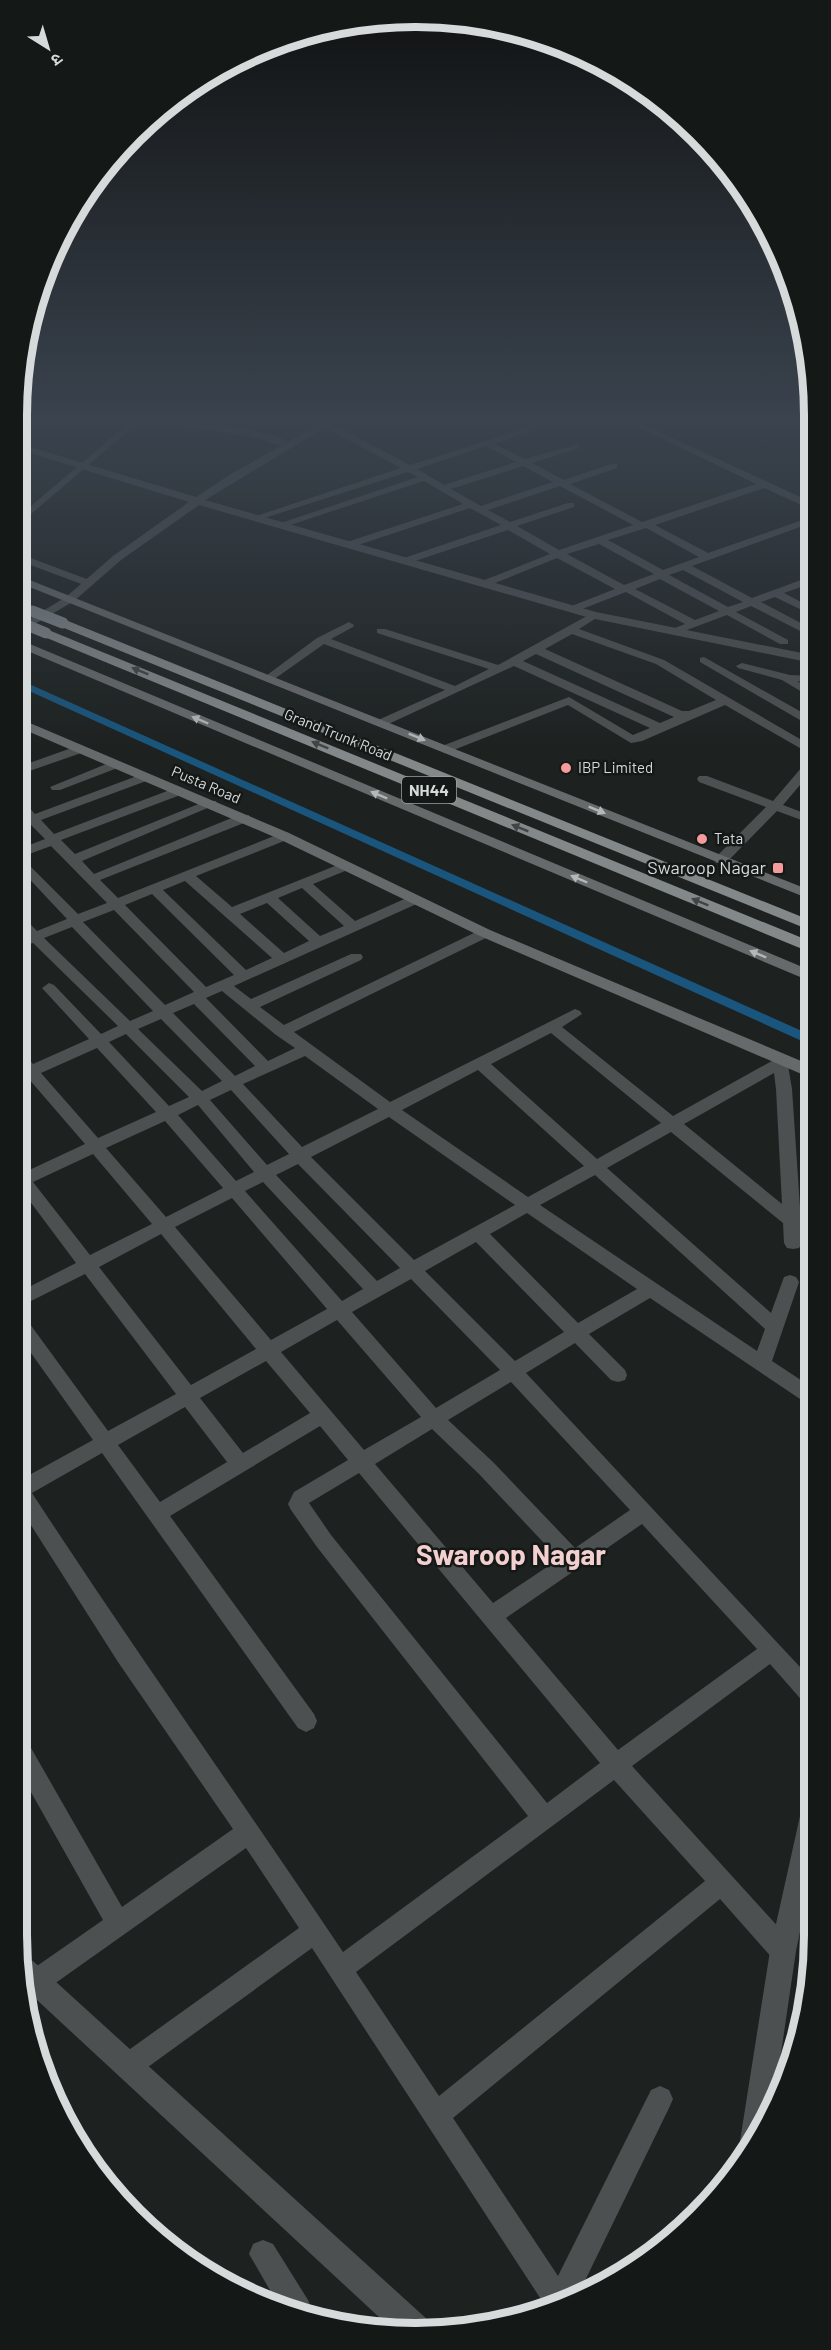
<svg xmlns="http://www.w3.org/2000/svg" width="831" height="2350" viewBox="0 0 831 2350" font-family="Barlow,'Noto Sans Devanagari',sans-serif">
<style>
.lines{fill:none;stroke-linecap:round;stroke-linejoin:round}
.canal{fill:#19557c;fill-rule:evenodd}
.minor{fill:#4d5050;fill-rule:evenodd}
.tertiary{fill:#4d5050;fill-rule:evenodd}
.secondary{fill:#676a6b;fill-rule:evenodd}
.trunk{fill:#838889;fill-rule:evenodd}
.trunk-bridge{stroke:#838889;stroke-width:11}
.oneway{fill:#404545}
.oneway2{fill:#b5b8b9}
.poi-dot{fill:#f59b9c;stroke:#141817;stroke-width:2}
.labels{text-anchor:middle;stroke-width:5;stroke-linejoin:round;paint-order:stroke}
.far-street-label{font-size:15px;fill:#d7dada;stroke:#141817}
.far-poi-label{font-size:15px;fill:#d7dada;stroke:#141817;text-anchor:start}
.shield{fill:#141817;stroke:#9ca0a0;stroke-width:1.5}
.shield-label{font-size:16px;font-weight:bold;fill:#d7dada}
.poi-label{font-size:18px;fill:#d7dada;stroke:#141817;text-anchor:end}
.near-district-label{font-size:28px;font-weight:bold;fill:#f3d0cf;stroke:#141817}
.rim{fill:none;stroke:#d7dada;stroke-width:8}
</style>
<rect width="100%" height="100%" fill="#1d2120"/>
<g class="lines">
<polygon class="canal" points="18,679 813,1036 813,1046 18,686"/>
<g class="minor">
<polygon points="131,421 140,421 17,526 17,518"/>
<path d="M161,421C191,421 269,427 293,445L288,448L249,436L165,424Z"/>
<path d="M523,421H533L542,427L495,444L525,459L579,444V448L532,463L564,480L611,464H617V468L570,484L642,522L756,484L626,421H636L811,502V509L808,508L764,488L655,525L708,553L811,517V523L692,566L752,598L812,576V583L784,593L812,608V615L775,597L761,602L812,629V637L751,606L736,612L788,640V644H780L727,615L676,634L672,633V629L685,624L626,592L577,611H569V607L615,589L557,558L490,585H482V581L550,554L508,530L412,562H404V558L501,525L470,508L355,546H347V542L463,504L424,481L284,527L275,525L418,477L408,472L258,520L250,518L401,468L322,426V422H328L410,465L530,427ZM486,446L516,462L444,485L417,469ZM523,466L553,482L481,506L451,489ZM560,486L633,525L559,550L517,526L574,507V503H568L510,522L488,510ZM646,528L699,557L663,570L608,540ZM599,544L654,574L624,585L567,554ZM683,570L743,602L728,607L669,575ZM660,579L719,611L695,620L635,589Z"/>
<polygon points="17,553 92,581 93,583 84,585 17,560"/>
<path d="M594,612L599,615L598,617L579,629L664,660L812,746V755L725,705L642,741L631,743L568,705L446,753L442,752V746L569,697L633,735L650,728L514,666L382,727L378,726V720L445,690L324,644L273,680H265L263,678L317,638L349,622L354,625L353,627L331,639L455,686L489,669L377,633V629H385L498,665ZM572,634L656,664L716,700L689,711H682L545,649ZM536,654L674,717L660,723L523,661Z"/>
<polygon points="704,657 812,718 812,727 700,662 700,658"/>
<polygon points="742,663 790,675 812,676 812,683 797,681 812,690 812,698 782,680 738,668 736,666"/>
<polygon points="80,745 84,746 84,752 18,775 18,767"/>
<polygon points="812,759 812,771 783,805 812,816 812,824 777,811 726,863 716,863 714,860 716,857 766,807 699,782 697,779 699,776 707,776 773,801 808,760"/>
<polygon points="116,760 122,764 120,767 60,790 52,790 50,787"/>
<path d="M145,773L149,774L151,777L149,780L41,820L54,834L175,788H183L185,791L183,794L61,840L75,854L206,801H216L217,804L82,861L94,874L239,815H249L250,818L249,821L100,880L118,898L284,832L289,833L291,836L289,839L196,876L232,907L345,862L350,863L352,866L350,869L313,884L355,921L411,896L416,895L423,899L421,902L234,986L251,999L351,954H361L363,957L361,960L260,1007L284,1025L480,930H490L492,933L490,936L294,1032L390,1102L575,1009L580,1011L582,1014L562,1027L673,1116L779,1057L784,1056L792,1061L788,1065L792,1089L801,1222L802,1243L799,1248L793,1249L787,1248L784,1243L783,1223L671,1132L607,1168L771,1313L784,1277L790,1275L796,1277L799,1282L772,1361L813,1388V1406L806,1403L650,1298L589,1334L625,1370L627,1375L625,1380L618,1382L611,1380L575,1343L526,1373L814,1682V1708L806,1705L770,1664L632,1766L792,1942L795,1951L792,1960L783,1963L774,1960L720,1899L453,2118L558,2276L651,2090L660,2086L669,2090L673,2099L669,2108L579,2293L546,2307L312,1948L137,2075L128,2079L119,2075L115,2066L119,2057L299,1928L246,1848L33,1999L24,2002V1975L103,1920L23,1778V1745L31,1748L122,1907L233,1829L118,1662L22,1511V1479L93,1440L21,1339V1318L27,1320L108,1431L176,1394L85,1274L21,1306V1291L76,1263L20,1188V1170L25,1172L85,1144L28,1078L20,1080V1054L25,1055L33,1064L89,1039L42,988L49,983L54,985L101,1034L118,1026L33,943L19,947V938L26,935L19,929V917L24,918L37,931L67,919L19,868V849L45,839L18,812V800L23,801L35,814ZM51,846L107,903L78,914L21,857ZM185,881L272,958L246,970L163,890ZM302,888L344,926L320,936L278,898ZM152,894L234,975L206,987L125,905ZM267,903L309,941L284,953L240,914ZM114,910L194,992L165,1005L83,922ZM72,927L153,1011L130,1021L44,938ZM222,991L276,1035L295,1048L268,1061L206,998ZM194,1004L255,1066L235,1076L173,1013ZM161,1019L222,1081L202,1091L138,1029ZM551,1033L661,1123L597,1159L491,1064ZM126,1034L189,1097L169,1106L109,1042ZM97,1048L156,1112L98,1138L41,1073ZM305,1056L378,1109L302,1147L243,1084ZM478,1070L584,1166L528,1197L402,1110ZM774,1073L776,1089L782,1204L684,1124ZM231,1090L289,1154L267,1165L210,1100ZM198,1105L254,1172L236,1181L178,1115ZM389,1117L515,1205L414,1260L311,1157ZM165,1121L223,1188L166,1217L106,1148ZM93,1154L152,1224L90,1255L33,1182ZM298,1164L400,1268L377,1281L276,1175ZM595,1175L765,1329L757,1351L540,1205ZM263,1182L363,1289L342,1301L245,1191ZM232,1198L327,1309L271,1340L175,1227ZM527,1213L637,1289L578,1323L490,1234ZM161,1234L256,1349L191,1385L99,1267ZM476,1242L564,1332L515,1361L425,1271ZM411,1279L500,1370L436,1408L352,1312ZM337,1320L421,1417L364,1450L281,1352ZM266,1361L310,1413L243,1453L200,1398ZM511,1382L630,1510L575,1548L493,1462L448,1420ZM185,1407L227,1462L160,1502L118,1445ZM320,1426L348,1460L294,1492L288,1504L291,1510L317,1547L528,1816L343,1952C240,1798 133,1648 32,1493L102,1453L298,1728L306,1732L314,1728L317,1721L314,1714L170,1516ZM432,1429L479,1474L559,1559L493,1603L375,1464ZM359,1473L600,1763L547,1803L331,1535L309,1503ZM642,1524L757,1649L618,1750L506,1618ZM614,1780L705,1881L439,2096L356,1972Z"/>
<polygon points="263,2240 273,2244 308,2300 312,2310 310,2314 278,2304 249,2254 253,2244"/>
</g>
<g class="tertiary">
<polygon points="325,421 336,421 205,500 596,612 812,655 812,663 590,618 199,505 121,560 74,601 18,634 18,626 66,597 113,556 189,502 17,449 17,443 196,497 231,474"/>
<polygon points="814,1795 814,1865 796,1951 775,2094 749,2153 744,2151 740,2141 770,1951 802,1807 805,1798"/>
<polygon points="24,1957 33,1961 429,2321 433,2332 394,2331 24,1988"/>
</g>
<g class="secondary">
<polygon points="17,575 812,891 812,900 17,582"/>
<polygon points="18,639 812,971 812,982 18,647"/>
<polygon points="18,718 289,833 490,930 813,1066 813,1079 480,936 279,839 18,727"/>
</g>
<g class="trunk">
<polygon points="17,602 36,608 38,611 32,615 17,609"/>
<polygon points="63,619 812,921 812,931 59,626 57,623"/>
<polygon points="46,629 812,942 812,953 42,636 40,633"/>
</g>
<g class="trunk-bridge">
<polyline points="32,611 63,623"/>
<polyline points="17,621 46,633"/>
</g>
</g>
<defs><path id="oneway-solid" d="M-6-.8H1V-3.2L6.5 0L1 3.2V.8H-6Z" transform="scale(1.5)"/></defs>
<g class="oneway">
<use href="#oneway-solid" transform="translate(140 671) rotate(-158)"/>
<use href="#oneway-solid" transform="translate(320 745) rotate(-158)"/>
<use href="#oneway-solid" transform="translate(520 828) rotate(-158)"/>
<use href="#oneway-solid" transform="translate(700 902) rotate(-158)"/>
</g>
<g class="oneway2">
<use href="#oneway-solid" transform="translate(200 720) rotate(-157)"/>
<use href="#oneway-solid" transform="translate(417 737) rotate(22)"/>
<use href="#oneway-solid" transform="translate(379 795) rotate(-157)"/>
<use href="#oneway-solid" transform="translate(597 810) rotate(22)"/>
<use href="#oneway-solid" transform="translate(579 879) rotate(-157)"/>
<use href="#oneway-solid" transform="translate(758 954) rotate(-157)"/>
</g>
<linearGradient id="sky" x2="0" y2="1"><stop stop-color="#101212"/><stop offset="0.56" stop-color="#3a434e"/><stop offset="1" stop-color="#3a434e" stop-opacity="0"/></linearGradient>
<rect width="831" height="750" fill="url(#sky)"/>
<g class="poi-dot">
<circle cx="566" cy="768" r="6"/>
<circle cx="702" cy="839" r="6"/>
<rect x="772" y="862" width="12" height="12" rx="3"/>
</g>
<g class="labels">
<g class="far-street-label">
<text transform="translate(338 735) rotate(22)" y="5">Grand Trunk Road</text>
<text transform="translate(206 785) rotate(23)" y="5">Pusta Road</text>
</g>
<g class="far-poi-label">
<text x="578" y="773">IBP Limited</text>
<text x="714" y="844">Tata</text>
</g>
<rect class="shield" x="402" y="777" width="54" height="26" rx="4.5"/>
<g class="shield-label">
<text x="429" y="796">NH44</text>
</g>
<g class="poi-label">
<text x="766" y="874">Swaroop Nagar</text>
</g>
<g class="near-district-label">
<text x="511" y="1565">Swaroop Nagar</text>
</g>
</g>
<path d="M0 0H831V2350H0ZM415 27H416A388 388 0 0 1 804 415V1935A388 388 0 0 1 416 2323H415A388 388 0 0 1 27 1935V415A388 388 0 0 1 415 27Z" fill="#141817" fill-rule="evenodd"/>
<path class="rim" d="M415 27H416A388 388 0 0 1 804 415V1935A388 388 0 0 1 416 2323H415A388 388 0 0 1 27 1935V415A388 388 0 0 1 415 27Z"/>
<g transform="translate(48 48) rotate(143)" stroke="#141817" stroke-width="4.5" paint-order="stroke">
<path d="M0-4.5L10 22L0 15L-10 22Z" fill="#d7dada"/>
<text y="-9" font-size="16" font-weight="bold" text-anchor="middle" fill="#d7dada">उ</text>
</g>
</svg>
